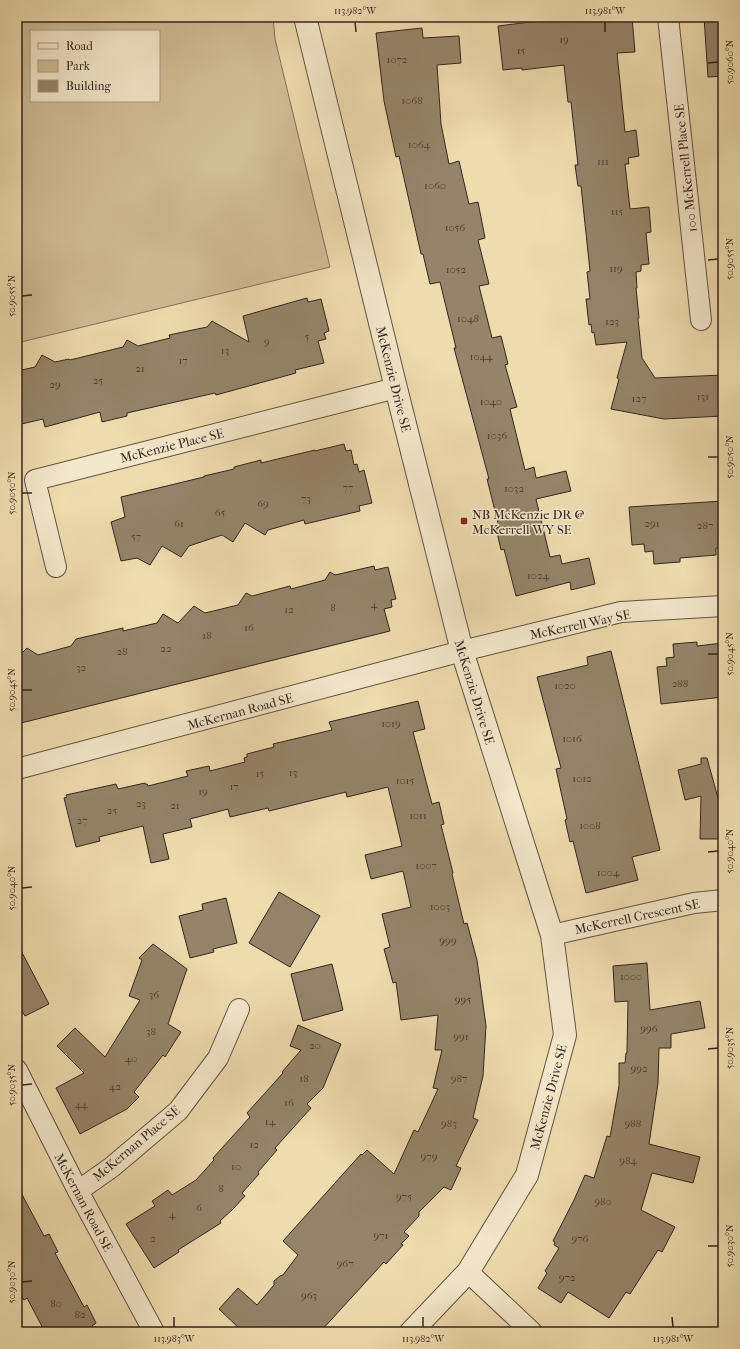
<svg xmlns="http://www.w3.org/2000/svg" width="740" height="1349" viewBox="0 0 740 1349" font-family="'IM FELL French Canon',serif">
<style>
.green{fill:#cfbd96;stroke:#82705a;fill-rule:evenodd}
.building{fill:#958469;stroke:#35241d}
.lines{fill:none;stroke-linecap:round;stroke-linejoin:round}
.minor-casing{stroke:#635242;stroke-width:22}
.tertiary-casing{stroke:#635242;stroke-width:24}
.minor{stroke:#f4e8cb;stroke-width:20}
.tertiary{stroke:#f4e8cb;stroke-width:22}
.ticks{fill:none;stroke:#35241d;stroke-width:1.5}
.poi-dot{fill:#8f2418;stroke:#f4e8cb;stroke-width:1.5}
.labels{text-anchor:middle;stroke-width:3;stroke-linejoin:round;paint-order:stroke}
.number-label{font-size:11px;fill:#4d3c30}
.street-label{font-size:13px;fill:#35241d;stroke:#f4e8cb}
.poi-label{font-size:13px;fill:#35241d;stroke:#f4e8cb;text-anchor:start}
.neatline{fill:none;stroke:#35241d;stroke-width:1.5}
.ticks-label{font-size:10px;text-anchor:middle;fill:#35241d}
</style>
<rect width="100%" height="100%" fill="#eedcaf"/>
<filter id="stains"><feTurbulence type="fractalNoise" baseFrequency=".005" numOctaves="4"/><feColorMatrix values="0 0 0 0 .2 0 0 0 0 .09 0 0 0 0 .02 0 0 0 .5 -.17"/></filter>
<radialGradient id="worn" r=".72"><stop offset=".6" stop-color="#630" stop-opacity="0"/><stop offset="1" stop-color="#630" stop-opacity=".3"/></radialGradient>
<path class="green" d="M17,17H273L275,39L330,267L17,343ZM31,31H159V101H31Z"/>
<g class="building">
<polygon points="546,17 632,17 635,52 617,53 625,132 636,130 639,156 628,158 629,164 625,164 630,209 649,207 651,232 646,233 649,264 641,265 641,271 636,272 637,288 636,288 639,318 638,319 642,358 655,378 723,375 723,416 664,419 611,409 619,379 617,378 627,342 596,345 594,332 592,333 591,324 589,325 586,299 590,299 587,272 590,271 581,186 578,186 575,165 578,165 571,102 568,102 564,65 522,70 522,68 503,70 498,26 546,20"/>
<polygon points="704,17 723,17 723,76 708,77"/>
<polygon points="422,28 423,38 459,36 461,63 437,65 441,124 449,164 459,161 469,204 478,202 485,238 478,240 489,284 479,286 492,338 501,336 508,364 505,365 517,407 510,409 525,470 534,467 536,478 566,471 571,491 536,499 550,557 560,555 562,564 589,558 595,584 571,590 570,582 516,596 504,549 501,550 496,528 499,527 487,479 489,479 454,348 456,348 440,282 430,284 423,254 421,254 399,156 396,157 384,101 376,33"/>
<polygon points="307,298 308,302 321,299 329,331 324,333 326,339 318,341 324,363 295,370 296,373 216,395 215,393 127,413 127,416 102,422 100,412 45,427 43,419 17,425 17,371 35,367 42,355 55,362 69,359 70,360 123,347 127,340 138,346 170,338 169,335 207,327 212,321 249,342 243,316"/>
<polygon points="344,444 346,451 351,450 354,465 357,464 359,472 364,470 372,503 359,506 360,511 305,524 304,520 268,530 265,535 245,523 233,542 222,535 189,546 181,557 162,546 150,565 137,558 121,561 111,522 125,517 121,497 204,477 204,476 234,469 234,467 261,460 261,463 315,450 315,451"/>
<polygon points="723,501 723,548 716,548 716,555 680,558 680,562 654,564 653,551 645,552 644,544 632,545 629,507"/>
<polygon points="374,566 375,570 388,567 396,599 391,600 392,607 384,609 390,631 17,724 17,658 27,648 38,655 71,646 76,639 123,628 123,631 157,623 163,614 178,623 194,606 205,613 238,605 246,593 252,596 290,586 291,589 325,580 330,572 335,575"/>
<polygon points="697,642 697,646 723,643 723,697 661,704 657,667 667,666 666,658 674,657 673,644"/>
<polygon points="611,651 660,850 632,857 638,880 586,893 573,841 570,842 565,820 567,819 556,769 561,768 537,677 588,665 587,657"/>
<polygon points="418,701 425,729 413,732 432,804 439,802 444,824 441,825 453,873 452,874 464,924 467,923 477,960 486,1026 483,1076 473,1118 478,1120 456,1166 461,1168 451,1190 444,1187 419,1212 419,1216 404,1232 409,1236 401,1244 403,1245 386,1264 384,1262 320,1332 243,1332 219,1309 238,1288 257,1305 274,1285 274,1281 280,1276 283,1275 298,1255 283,1241 361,1154 362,1155 367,1150 394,1174 414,1130 418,1132 438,1089 433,1088 442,1050 435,1050 438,1015 401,1020 396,982 393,983 384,949 390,947 382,914 411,907 403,871 371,879 365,855 402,846 388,787 347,797 346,792 269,811 268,808 230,817 228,809 190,819 192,827 163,834 169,859 151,863 143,826 99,837 100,841 76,847 64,798 67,797 66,795 116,784 118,789 145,783 145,784 147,784 148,786 188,776 186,771 209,766 210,771 245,762 244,758 247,757 247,754 274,747 273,744 332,730 329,722"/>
<polygon points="701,758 707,758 718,798 723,799 723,839 700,839 701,796 685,800 678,770 701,764"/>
<polygon points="279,892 320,916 290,967 249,943"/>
<polygon points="226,898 237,943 213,949 214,952 190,958 179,916 203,910 202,904"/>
<polygon points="17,943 49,1004 25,1016 17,1002"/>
<polygon points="153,944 187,969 168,1024 181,1032 165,1057 163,1055 134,1092 139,1097 127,1109 80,1134 56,1088 84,1073 57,1046 75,1028 105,1057 140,1000 129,996 142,960 139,958"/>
<polygon points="647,963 650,1010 700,1001 705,1028 671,1034 671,1048 659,1048 658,1083 649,1144 700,1157 693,1183 652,1173 641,1210 675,1227 662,1252 658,1250 630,1294 626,1292 609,1318 568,1292 561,1303 538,1288 547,1273 545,1271 559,1248 554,1245 555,1242 553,1241 574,1200 585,1175 594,1178 607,1136 610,1137 619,1086 619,1063 625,1063 626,1053 627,1053 628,1001 615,1002 613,966"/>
<polygon points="332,964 343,1010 303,1021 291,974"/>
<polygon points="298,1025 341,1044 323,1088 307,1104 311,1108 275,1148 277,1150 258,1172 259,1174 242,1193 245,1196 233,1209 220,1221 221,1223 178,1250 179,1252 154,1268 126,1224 155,1206 152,1201 168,1190 172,1195 196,1180 214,1160 213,1158 250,1117 247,1113 283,1073 282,1072 301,1050 290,1046"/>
<polygon points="17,1185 44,1236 49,1234 58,1252 55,1253 84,1307 87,1305 96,1323 92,1326 96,1332 45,1332 27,1298 24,1300 17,1288"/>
</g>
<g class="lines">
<g class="minor-casing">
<g id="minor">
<polyline points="668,17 701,320"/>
<polyline points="56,567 35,480 396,388"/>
<polyline points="17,769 462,651 621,612 723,606"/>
<polyline points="552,935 694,903 723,900"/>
<polyline points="17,1070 78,1191 154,1332"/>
<polyline points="78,1191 112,1167 178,1111 218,1058 239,1009"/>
<polyline points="468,1272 532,1332"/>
</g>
</g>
<g class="tertiary-casing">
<polyline id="tertiary" points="305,17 396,388 462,651 552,935 565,1035 527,1175 468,1272 411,1332"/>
</g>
<use href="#minor" class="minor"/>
<use href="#tertiary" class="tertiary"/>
</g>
<path class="ticks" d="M355,22L356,32M605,22V32M708,63L718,62M708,260L718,259M22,296L32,295M708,457H718M22,493H32M708,654H718M22,690H32M708,852L718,851M22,888L32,887M708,1049L718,1048M22,1085L32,1084M708,1246H718M22,1282L32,1281M174,1317V1327M423,1317V1327M672,1317L673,1327"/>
<rect class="poi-dot" x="460" y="517" width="8" height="8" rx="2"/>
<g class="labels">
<g class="number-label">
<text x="564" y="43">19</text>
<text x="521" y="54">15</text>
<text x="397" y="63">1072</text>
<text x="412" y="104">1068</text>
<text x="419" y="148">1064</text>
<text x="603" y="165">111</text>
<text x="435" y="189">1060</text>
<text x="617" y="215">115</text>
<text x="455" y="231">1056</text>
<text x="616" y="272">119</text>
<text x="456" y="273">1052</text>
<text x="468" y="322">1048</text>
<text x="612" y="325">123</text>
<text x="307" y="340">5</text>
<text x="267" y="345">9</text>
<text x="225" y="354">13</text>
<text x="481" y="360">1044</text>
<text x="183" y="364">17</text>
<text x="140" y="372">21</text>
<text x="98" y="384">25</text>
<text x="55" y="388">29</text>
<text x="703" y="400">131</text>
<text x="639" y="402">127</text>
<text x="491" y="405">1040</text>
<text x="497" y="439">1036</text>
<text x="348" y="491">77</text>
<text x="514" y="492">1032</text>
<text x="306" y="502">73</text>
<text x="263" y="507">69</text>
<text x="220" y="516">65</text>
<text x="179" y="527">61</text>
<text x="652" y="527">291</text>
<text x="705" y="529">287</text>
<text x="136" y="540">57</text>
<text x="538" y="579">1024</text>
<text x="374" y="608">4</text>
<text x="333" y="611">8</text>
<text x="289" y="613">12</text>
<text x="249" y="631">16</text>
<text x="207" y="639">18</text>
<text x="166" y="652">22</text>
<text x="122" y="655">28</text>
<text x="81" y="671">32</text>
<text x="680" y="687">288</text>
<text x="565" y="689">1020</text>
<text x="391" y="727">1019</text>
<text x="572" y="742">1016</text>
<text x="293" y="776">13</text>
<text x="260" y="777">15</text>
<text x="582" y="782">1012</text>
<text x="405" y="784">1015</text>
<text x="234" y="790">17</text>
<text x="203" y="795">19</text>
<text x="141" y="807">23</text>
<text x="175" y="809">21</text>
<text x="112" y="814">25</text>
<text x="418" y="819">1011</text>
<text x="82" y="824">27</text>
<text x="590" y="829">1008</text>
<text x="426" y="869">1007</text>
<text x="608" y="876">1004</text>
<text x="440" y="910">1003</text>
<text x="448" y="944">999</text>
<text x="631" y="980">1000</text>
<text x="154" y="998">36</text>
<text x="463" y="1003">995</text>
<text x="649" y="1032">996</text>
<text x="151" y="1035">38</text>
<text x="461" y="1040">991</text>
<text x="315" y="1049">20</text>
<text x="131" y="1062">40</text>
<text x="639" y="1072">992</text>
<text x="304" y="1082">18</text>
<text x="459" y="1082">987</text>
<text x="115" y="1090">42</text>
<text x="289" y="1106">16</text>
<text x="81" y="1108">44</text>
<text x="270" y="1125">14</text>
<text x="449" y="1127">983</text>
<text x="633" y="1127">988</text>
<text x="254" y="1148">12</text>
<text x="429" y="1160">979</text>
<text x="628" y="1164">984</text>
<text x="236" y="1170">10</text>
<text x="221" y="1192">8</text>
<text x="404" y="1200">975</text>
<text x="603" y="1205">980</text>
<text x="199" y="1211">6</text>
<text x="172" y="1218">4</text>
<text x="381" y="1239">971</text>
<text x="153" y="1242">2</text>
<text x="580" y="1242">976</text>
<text x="345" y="1267">967</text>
<text x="567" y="1281">972</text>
<text x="309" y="1299">963</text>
<text x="56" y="1307">80</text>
<text x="80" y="1318">82</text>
</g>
<g class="street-label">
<text transform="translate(685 168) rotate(-96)" y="5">100 McKerrell Place SE</text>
<text transform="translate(394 379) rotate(76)" y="5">McKenzie Drive SE</text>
<text transform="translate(172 445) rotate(-14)" y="5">McKenzie Place SE</text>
<text transform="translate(580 624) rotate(-12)" y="5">McKerrell Way SE</text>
<text transform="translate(475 692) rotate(73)" y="5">McKenzie Drive SE</text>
<text transform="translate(240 711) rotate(-15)" y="5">McKernan Road SE</text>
<text transform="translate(637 916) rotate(-12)" y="5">McKerrell Crescent SE</text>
<text transform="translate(548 1097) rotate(-75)" y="5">McKenzie Drive SE</text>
<text transform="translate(136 1143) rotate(-40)" y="5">McKernan Place SE</text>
<text transform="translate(84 1202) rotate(62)" y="5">McKernan Road SE</text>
</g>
<g class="poi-label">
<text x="472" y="519">NB McKenzie DR @<tspan x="472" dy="15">McKerrell WY SE</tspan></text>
</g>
</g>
<rect width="740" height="1349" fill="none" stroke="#eedcaf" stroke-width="44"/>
<rect x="30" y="30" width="130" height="72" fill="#f4e8cb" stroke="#a89a85"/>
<rect x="38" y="43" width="20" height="6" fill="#f4e8cb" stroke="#a89a85"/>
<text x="66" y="50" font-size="12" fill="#35241d">Road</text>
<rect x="38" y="60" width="20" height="12" fill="#cfbd96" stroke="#a89a85"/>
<text x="66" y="70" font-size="12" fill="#35241d">Park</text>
<rect x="38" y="80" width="20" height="12" fill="#958469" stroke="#a89a85"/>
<text x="66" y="90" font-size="12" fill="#35241d">Building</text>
<rect x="22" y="22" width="696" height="1305" class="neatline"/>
<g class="ticks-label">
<text x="355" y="14">113.982°W</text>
<text x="605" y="14">113.981°W</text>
<text transform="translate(729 62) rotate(-90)" y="4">50.9060°N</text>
<text transform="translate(729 259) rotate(-90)" y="4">50.9055°N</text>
<text transform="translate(11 296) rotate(-90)" y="4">50.9055°N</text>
<text transform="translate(729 457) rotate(-90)" y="4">50.9050°N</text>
<text transform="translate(11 493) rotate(-90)" y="4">50.9050°N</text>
<text transform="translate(729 654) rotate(-90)" y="4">50.9045°N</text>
<text transform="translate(11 690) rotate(-90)" y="4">50.9045°N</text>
<text transform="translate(729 851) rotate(-90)" y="4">50.9040°N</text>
<text transform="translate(11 888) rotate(-90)" y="4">50.9040°N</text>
<text transform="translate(729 1048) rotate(-90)" y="4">50.9035°N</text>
<text transform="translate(11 1085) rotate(-90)" y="4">50.9035°N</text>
<text transform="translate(729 1246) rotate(-90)" y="4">50.9030°N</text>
<text transform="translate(11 1282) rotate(-90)" y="4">50.9030°N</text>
<text x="174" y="1342">113.983°W</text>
<text x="423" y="1342">113.982°W</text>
<text x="673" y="1342">113.981°W</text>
</g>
<rect width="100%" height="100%" filter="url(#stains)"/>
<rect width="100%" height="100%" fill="url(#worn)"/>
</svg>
